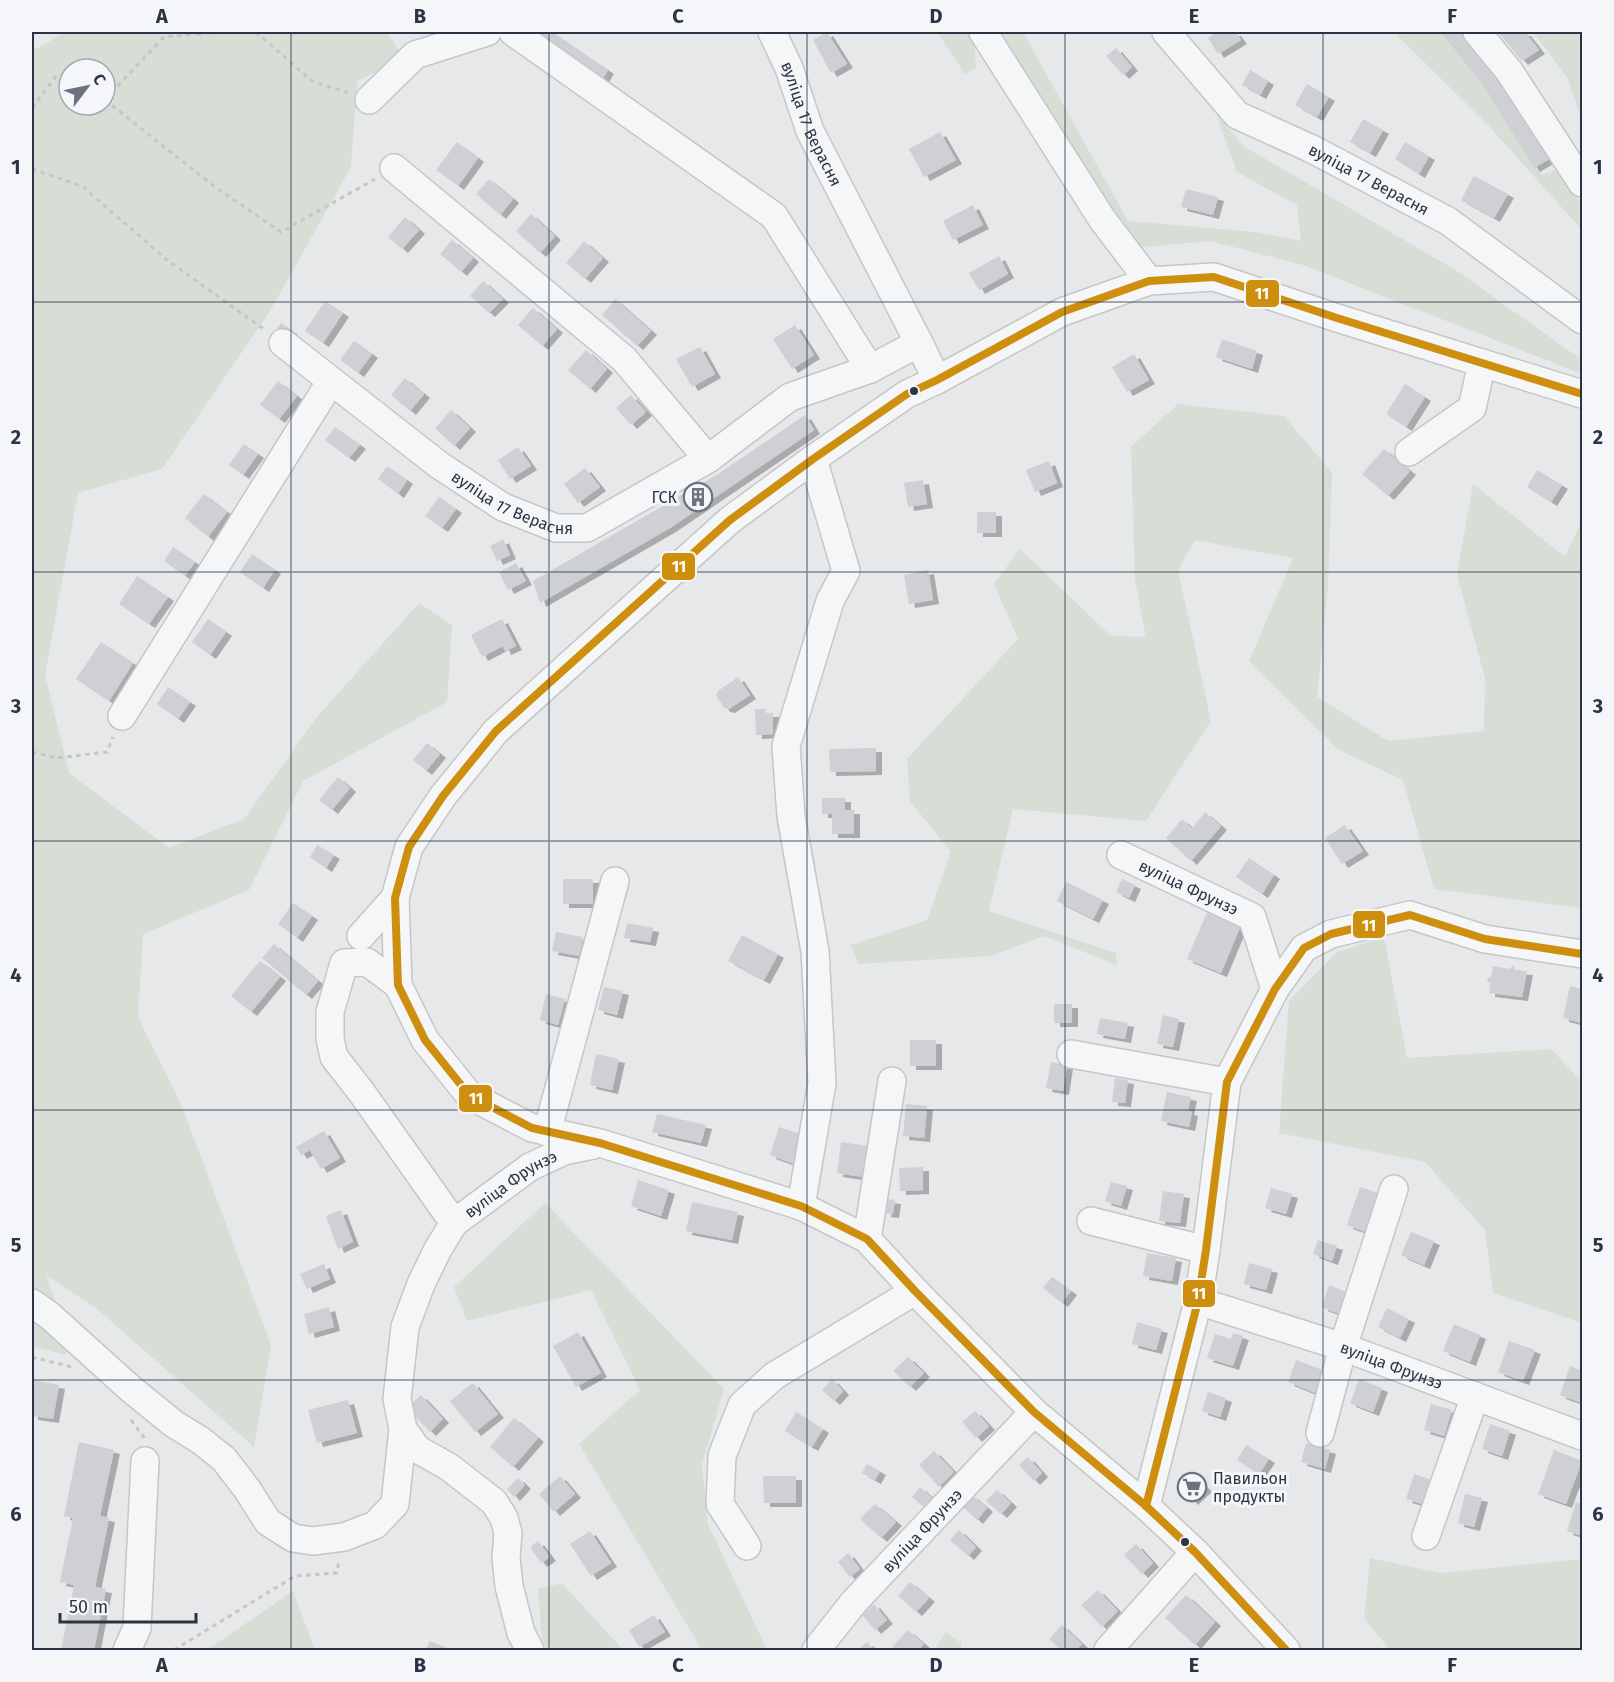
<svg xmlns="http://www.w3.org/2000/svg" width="1614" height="1682" viewBox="0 0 1614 1682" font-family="'Fira Sans',sans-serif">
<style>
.green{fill:#d6ded6;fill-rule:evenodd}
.building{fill:#ced0d3;filter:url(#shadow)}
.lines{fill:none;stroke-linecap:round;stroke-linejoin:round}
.minor-casing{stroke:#c4c6c8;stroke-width:30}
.path{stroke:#c5c6ca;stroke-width:3;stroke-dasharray:4.5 4.5;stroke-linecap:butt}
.minor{stroke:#f5f6f7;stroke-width:27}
.bus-1-casing{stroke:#f4f6f9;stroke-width:12}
.bus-1{stroke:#ce8f0e;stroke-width:8}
.grid{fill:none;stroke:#2b3445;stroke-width:1.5;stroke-opacity:0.55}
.bus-dot{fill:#2b3445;stroke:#f4f6f9;stroke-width:2}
.labels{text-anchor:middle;stroke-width:6;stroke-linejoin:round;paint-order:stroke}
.street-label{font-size:16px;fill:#2b3445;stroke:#f4f6f9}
.poi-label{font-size:16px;fill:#2b3445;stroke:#f4f6f9;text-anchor:end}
.line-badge{stroke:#f4f6f9;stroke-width:2}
.badge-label{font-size:16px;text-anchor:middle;font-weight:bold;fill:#fff}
.neatline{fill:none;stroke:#2b3445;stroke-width:2}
.grid-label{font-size:20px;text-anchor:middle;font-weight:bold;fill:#2b3445}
</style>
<defs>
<filter id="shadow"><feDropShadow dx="6" dy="4" stdDeviation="0" flood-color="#0004"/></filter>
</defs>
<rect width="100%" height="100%" fill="#e6e8ea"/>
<g class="green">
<path d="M65,32H394L388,34L404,58L357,81L351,167L270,311L162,469L78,493L45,675L69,773L169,848L244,819L317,717L419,603L452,625L447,702L303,781L249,890L143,934L138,1017L182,1106L271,1345L254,1447L96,1308L46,1275L70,1342L65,1355L32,1346V48L37,49ZM69,69H105V105H69Z"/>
<polygon points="937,32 974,32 976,67 965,74"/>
<polygon points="995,32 1023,32 1128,221 1255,232 1301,241 1297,205 1237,172 1217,116 1245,147 1457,271 1582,360 1582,374 1303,265 1210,241 1132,248"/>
<polygon points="1394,32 1451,32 1494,86 1542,175 1555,170 1582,204 1582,230 1489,126"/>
<polygon points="1533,32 1582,32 1582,121 1568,79"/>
<polygon points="1178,404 1284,416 1332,473 1328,586 1317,697 1388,741 1484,731 1485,678 1457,575 1473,484 1565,557 1582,520 1582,908 1434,889 1403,780 1339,750 1249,661 1293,558 1195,540 1178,570 1211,721 1146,821 1013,809 989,911 1116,953 1117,965 1044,936 991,956 858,964 851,945 927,920 951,852 910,801 907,759 1018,639 994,584 1020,549 1111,636 1146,637 1135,580 1131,447"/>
<polygon points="1384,937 1407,1058 1551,1049 1582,1082 1582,1323 1493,1293 1485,1230 1425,1162 1279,1133 1289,1001 1337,952"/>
<polygon points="545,1203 724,1389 702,1465 708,1524 767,1650 702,1650 579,1444 640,1390 591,1290 467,1321 454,1287"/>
<polygon points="1370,1558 1441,1573 1582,1559 1582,1650 1390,1650 1364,1618"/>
<polygon points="562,1583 623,1650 549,1650 542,1640 538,1589"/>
<polygon points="293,1591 315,1650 207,1650"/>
<polygon points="946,1632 961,1643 961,1650 934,1650"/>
</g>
<g class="building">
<polygon points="525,32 552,32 608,70 600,83"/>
<polygon points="827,32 847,64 831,73 813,40"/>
<polygon points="1217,32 1235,32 1241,40 1218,54 1208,38"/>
<polygon points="1441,32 1465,32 1505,82 1549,159 1534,168 1487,91"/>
<polygon points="1498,32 1525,32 1539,50 1522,61"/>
<polygon points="1116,48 1132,67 1123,75 1106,56"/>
<polygon points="1250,70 1268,81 1260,95 1242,85"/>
<polygon points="1307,84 1329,97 1317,117 1295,105"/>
<polygon points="1363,119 1383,130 1370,153 1350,142"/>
<polygon points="940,132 956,160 924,177 909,149"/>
<polygon points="457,142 478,158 458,186 436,170"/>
<polygon points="1405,142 1429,156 1419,174 1395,159"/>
<polygon points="1474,176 1508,194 1494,218 1461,200"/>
<polygon points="489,179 513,199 500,215 476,194"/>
<polygon points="1186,189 1218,197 1213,215 1181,207"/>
<polygon points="973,205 983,225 953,240 943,221"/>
<polygon points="531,214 555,236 540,253 516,231"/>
<polygon points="405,217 419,230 402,249 388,237"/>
<polygon points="452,240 473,258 461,272 440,254"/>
<polygon points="584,241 603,258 585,279 566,263"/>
<polygon points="999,256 1008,274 979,290 969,273"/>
<polygon points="483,281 503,299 489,313 470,296"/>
<polygon points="615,299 651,331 637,346 602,315"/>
<polygon points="325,301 343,313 323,343 305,331"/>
<polygon points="533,308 557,329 542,346 518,325"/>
<polygon points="281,323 292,331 287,338 276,330"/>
<polygon points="795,325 814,355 792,369 773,339"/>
<polygon points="1222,339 1257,351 1252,369 1216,357"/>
<polygon points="354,341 372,354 358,373 340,360"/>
<polygon points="700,347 715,374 692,387 676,359"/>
<polygon points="586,350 607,369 590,389 568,370"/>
<polygon points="1134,354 1149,380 1127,392 1112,367"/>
<polygon points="405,378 424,394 410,411 391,395"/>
<polygon points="278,381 297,396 279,419 260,405"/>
<polygon points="1405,384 1425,397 1406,427 1386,414"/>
<polygon points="631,395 646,412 631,425 616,408"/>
<polygon points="451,410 470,428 454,446 435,428"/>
<polygon points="805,415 814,430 670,528 540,603 533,581 718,474"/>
<polygon points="335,427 360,445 349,458 325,440"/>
<polygon points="244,444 258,454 243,475 229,465"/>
<polygon points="518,447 531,466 510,479 498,460"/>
<polygon points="1384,449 1410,471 1388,496 1362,474"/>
<polygon points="1049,461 1057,483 1035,492 1026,470"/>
<polygon points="387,466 407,480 398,494 378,479"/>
<polygon points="585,468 600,487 578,503 564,484"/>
<polygon points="1537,470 1562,485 1551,502 1527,487"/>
<polygon points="923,480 927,504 908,507 904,483"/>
<polygon points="204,494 227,512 208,537 185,518"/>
<polygon points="439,497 456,509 442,528 425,516"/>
<rect x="977" y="512" width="19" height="21"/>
<polygon points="503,539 510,555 497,561 490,546"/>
<polygon points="173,547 195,562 185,576 164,561"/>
<polygon points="252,554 275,570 263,588 240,572"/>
<polygon points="516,563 526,581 508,590 499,572"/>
<polygon points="928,570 933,600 909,604 904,575"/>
<polygon points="137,576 168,597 149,624 119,604"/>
<polygon points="208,619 226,632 210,655 192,642"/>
<polygon points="502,619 516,646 505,651 503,646 482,657 471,635"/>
<polygon points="101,642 133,663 109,701 76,679"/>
<polygon points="738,677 750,695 729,709 724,708 716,695 718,691"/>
<polygon points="168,687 190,702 178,719 157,704"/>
<polygon points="755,709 766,709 766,713 773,713 773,734 756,735"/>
<polygon points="427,743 440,754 426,771 413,760"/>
<polygon points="876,748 876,771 830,772 829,749"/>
<polygon points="338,777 350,788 332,810 319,800"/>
<polygon points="822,798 845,798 845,810 854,810 854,834 832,834 832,814 822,814"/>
<polygon points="1205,812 1221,826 1191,861 1166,838 1182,819 1192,828"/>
<polygon points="1345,825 1363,851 1342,864 1325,838"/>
<polygon points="317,845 334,855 326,868 310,857"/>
<polygon points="1249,858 1274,875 1262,894 1236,877"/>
<rect x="563" y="879" width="30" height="25"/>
<polygon points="1122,879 1135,885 1129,898 1116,892"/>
<polygon points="1066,882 1103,900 1093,919 1057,901"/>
<polygon points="293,903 312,916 297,938 278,924"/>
<polygon points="1208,910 1241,925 1221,973 1187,959"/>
<polygon points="627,923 653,928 650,942 624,938"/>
<polygon points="556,932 583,937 579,956 552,951"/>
<polygon points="742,935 778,954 764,980 728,961"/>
<polygon points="274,944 318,981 306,995 262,958"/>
<polygon points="260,961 280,977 251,1012 231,996"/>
<polygon points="1493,966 1510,969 1512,966 1514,966 1515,970 1527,971 1522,997 1489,993 1490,982 1488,982 1487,978 1491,977"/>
<polygon points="1570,986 1582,989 1582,1023 1563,1018"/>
<polygon points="604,987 623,991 617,1015 598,1010"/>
<polygon points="546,994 565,999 558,1025 540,1020"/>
<rect x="1054" y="1004" width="18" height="19"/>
<polygon points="1163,1015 1179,1019 1173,1047 1157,1044"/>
<polygon points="1100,1018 1128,1023 1125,1039 1097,1034"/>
<rect x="910" y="1040" width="26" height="26"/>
<polygon points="596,1054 619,1059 612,1090 590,1085"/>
<polygon points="1051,1062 1067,1065 1063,1091 1046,1088"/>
<polygon points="1115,1078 1128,1080 1125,1103 1112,1102"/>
<polygon points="1167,1092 1191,1097 1188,1111 1192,1112 1189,1127 1161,1121"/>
<polygon points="906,1104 927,1106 924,1138 903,1136"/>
<polygon points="657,1114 706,1125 701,1143 652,1132"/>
<polygon points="779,1127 807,1136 797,1165 770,1155"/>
<polygon points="324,1131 340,1158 321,1169 310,1150 301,1155 296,1147"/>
<polygon points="841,1142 868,1146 863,1177 837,1173"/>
<polygon points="923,1167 923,1190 900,1191 899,1168"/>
<polygon points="638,1180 669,1190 661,1216 631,1206"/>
<polygon points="1111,1182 1127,1186 1121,1206 1105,1201"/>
<polygon points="1360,1187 1381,1194 1368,1233 1347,1225"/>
<polygon points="1271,1188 1292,1194 1286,1214 1265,1208"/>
<polygon points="1163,1191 1184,1194 1180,1223 1159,1221"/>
<polygon points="887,1199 895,1200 893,1214 885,1213"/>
<polygon points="692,1202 738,1212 732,1240 686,1231"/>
<polygon points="341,1210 353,1242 338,1249 326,1216"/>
<polygon points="1411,1232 1434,1241 1424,1265 1401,1255"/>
<polygon points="1318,1240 1337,1246 1332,1261 1313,1254"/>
<polygon points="1147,1253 1176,1258 1172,1281 1143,1276"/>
<polygon points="1249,1263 1272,1269 1266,1290 1244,1284"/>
<polygon points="324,1264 330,1279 307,1289 300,1274"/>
<polygon points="1052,1277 1071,1291 1062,1303 1043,1288"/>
<polygon points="1329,1285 1346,1292 1339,1314 1322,1307"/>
<polygon points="329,1307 334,1327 309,1334 304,1314"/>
<polygon points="1387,1308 1409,1319 1400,1338 1378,1327"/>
<polygon points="1137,1322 1162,1329 1156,1350 1132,1344"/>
<polygon points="1454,1324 1480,1335 1470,1362 1443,1351"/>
<polygon points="578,1332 601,1373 576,1387 553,1346"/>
<polygon points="1233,1333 1243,1336 1233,1366 1207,1358 1215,1334 1231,1339"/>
<polygon points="1509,1341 1535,1350 1523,1381 1498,1372"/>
<polygon points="908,1357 924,1373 910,1387 893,1371"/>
<polygon points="1296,1360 1328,1372 1320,1395 1288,1382"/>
<polygon points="1570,1366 1582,1371 1582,1403 1560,1395"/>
<polygon points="832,1379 843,1391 834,1401 822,1390"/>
<polygon points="1359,1379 1382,1388 1373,1412 1350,1403"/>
<polygon points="32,1380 59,1385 53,1419 32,1416"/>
<polygon points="473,1383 498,1414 475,1432 450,1401"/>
<polygon points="1208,1392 1226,1398 1220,1417 1202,1411"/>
<polygon points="421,1395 443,1419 430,1432 407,1408"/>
<polygon points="348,1400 357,1433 317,1443 308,1410"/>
<polygon points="1431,1404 1452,1410 1444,1436 1424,1430"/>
<polygon points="975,1411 989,1426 976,1438 962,1422"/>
<polygon points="796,1412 823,1429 812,1447 785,1431"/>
<polygon points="514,1418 538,1438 513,1467 490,1447"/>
<polygon points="1490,1424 1510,1431 1502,1456 1482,1449"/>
<polygon points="79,1442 114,1450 100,1516 109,1518 95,1587 106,1589 94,1650 61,1650 74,1585 60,1582 73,1518 64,1516"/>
<polygon points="1306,1443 1330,1450 1325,1469 1301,1462"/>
<polygon points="1246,1445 1269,1459 1259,1474 1237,1460"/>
<polygon points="1554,1450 1582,1461 1566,1504 1538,1494"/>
<polygon points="934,1451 954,1472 939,1487 919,1465"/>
<polygon points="1028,1457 1042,1473 1034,1481 1019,1465"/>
<polygon points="867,1464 880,1471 875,1480 862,1473"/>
<polygon points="1193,1474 1206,1488 1192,1501 1179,1487"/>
<polygon points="1414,1474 1434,1481 1426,1505 1406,1499"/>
<polygon points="560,1476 575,1494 554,1512 539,1494"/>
<polygon points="763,1476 796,1476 796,1503 764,1503"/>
<polygon points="518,1478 525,1485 514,1497 507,1489"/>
<polygon points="920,1487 934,1500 926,1509 912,1497"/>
<polygon points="997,1490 1011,1503 1001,1514 986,1501"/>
<polygon points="1465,1494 1482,1498 1474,1527 1458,1523"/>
<polygon points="972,1495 987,1508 977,1520 962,1506"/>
<polygon points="1576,1502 1582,1504 1582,1524 1579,1535 1567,1531"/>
<polygon points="875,1504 896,1522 881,1538 860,1519"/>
<polygon points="959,1530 976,1547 968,1556 950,1540"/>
<polygon points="590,1531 611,1563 591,1576 570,1544"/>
<polygon points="538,1541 550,1557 541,1563 530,1547"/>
<polygon points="1136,1544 1153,1563 1142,1574 1124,1555"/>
<polygon points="848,1553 860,1569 850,1577 838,1562"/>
<polygon points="910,1582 929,1598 916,1612 898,1596"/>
<polygon points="1098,1590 1118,1611 1102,1627 1081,1605"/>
<polygon points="1186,1595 1215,1622 1195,1645 1165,1618"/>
<polygon points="874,1604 887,1620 875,1630 862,1615"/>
<polygon points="654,1615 665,1632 639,1647 629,1630"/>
<polygon points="1062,1625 1082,1644 1076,1650 1061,1650 1049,1639"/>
<polygon points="908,1630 924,1644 918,1650 896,1650 892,1647"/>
<polygon points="430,1641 452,1650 425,1650"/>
<polygon points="867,1642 874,1650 857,1650"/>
</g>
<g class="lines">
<g class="minor-casing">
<g id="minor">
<polyline points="513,32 774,216 870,369"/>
<path id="s1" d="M772,32L789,68L810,131L919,343"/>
<polyline points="983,32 1102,219 1149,281"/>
<path id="s2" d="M1166,32L1237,115L1312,149L1448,221L1582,320"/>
<polyline points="1477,32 1509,71 1582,183"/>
<polyline points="369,100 415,55 487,32"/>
<polyline points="394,168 624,359 708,459 790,397 870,369 919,343 937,380"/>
<path id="s3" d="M283,343L439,465L503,507L556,528H587L708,459"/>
<polyline points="1409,452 1472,408 1482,363"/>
<polyline points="122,716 331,381"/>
<path id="s4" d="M1121,855L1252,917L1275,989"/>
<polyline points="361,936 395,898"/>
<polyline points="398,985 367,962 344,963 330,1012 330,1039 334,1057 362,1093 454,1223"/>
<polyline points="1071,1054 1227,1082"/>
<polyline points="547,1132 615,881"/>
<polyline points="801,1206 822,1083 815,951 791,816 786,746 830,601 846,571 813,459"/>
<polyline points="1091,1221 1206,1250"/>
<polyline points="867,1239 892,1081"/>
<path id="s5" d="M1198,1301L1343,1347L1582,1436"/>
<polyline points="32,1303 50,1316 132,1390 174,1424 200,1440 224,1459 247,1489 268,1522 293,1538 313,1541 344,1537 375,1525 395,1504 403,1429"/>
<polyline points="1320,1433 1343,1347 1394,1189"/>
<polyline points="1146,1506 1198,1301 1206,1250 1227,1082 1275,989 1304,948 1331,934 1410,915 1485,939 1582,954"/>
<polyline points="1426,1536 1475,1396"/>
<polyline points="747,1546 720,1504 722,1456 742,1405 774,1376 915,1291"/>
<polyline points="127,1650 137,1628 145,1461"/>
<path id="s6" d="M530,1650L521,1633L509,1586L506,1558L508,1533L504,1518L494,1502L449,1467L417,1449L403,1429L397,1399L405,1327L421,1284L438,1249L454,1223L530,1167L564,1151L593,1145"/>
<path id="s7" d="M816,1650L854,1602L1034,1412"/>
<polyline points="1108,1650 1195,1552"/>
<polyline points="1286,1650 1195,1552 1146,1506 1034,1412 915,1291 867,1239 801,1206 600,1143 532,1128 469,1095 425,1040 398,985 395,898 409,847 443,796 496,731 730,520 813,459 907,394 937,380 1062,312 1149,281 1214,277 1337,318 1582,394"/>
</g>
</g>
<g class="path">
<polyline points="256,32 312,81 348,93"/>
<polyline points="198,34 219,32"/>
<polyline points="105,99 164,37 196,34 198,32"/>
<polyline points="105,100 215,187 281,232 375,179"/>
<polyline points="32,108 57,75 69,81"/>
<polyline points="32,169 82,186 167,260 265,330"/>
<polyline points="32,752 57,758 107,752 113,737"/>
<polyline points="32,1357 68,1366 73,1369"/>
<polyline points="131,1420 145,1439"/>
<polyline points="174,1650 295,1576 337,1573 339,1560"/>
</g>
<use href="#minor" class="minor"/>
<g class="bus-1-casing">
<g id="bus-1">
<polyline points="1146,1506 1198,1301 1206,1250 1227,1082 1275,989 1304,948 1331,934 1410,915 1485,939 1582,954"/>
<polyline points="1286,1650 1195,1552 1146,1506 1034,1412 915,1291 867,1239 801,1206 600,1143 532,1128 469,1095 425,1040 398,985 395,898 409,847 443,796 496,731 730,520 813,459 907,394 937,380 1062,312 1149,281 1214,277 1337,318 1582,394"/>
</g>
</g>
<use href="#bus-1" class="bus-1"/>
</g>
<path class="grid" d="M291,32V1650M549,32V1650M807,32V1650M1065,32V1650M1323,32V1650M32,302H1582M32,572H1582M32,841H1582M32,1110H1582M32,1380H1582"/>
<defs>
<g id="building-ring" transform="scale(1.5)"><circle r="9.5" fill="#f4f6f9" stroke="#6c737f" stroke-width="1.5"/><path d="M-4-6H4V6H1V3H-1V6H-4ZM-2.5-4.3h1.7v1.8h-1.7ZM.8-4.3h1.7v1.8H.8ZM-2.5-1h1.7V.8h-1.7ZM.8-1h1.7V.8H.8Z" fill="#6c737f"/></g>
<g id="supermarket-ring" transform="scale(1.5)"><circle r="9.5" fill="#f4f6f9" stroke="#6c737f" stroke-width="1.5"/><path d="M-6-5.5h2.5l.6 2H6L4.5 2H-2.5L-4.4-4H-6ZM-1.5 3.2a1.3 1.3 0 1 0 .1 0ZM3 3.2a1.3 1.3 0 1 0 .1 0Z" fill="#6c737f"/></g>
</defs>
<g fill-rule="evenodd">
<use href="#building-ring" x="698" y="497"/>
<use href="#supermarket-ring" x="1192" y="1487"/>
</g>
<g class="bus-dot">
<circle cx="914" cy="391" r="5"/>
<circle cx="1185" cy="1542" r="5"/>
</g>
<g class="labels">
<g class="street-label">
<text dy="6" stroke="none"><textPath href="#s1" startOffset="100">вуліца 17 Верасня</textPath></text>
<text dy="6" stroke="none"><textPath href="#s2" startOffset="256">вуліца 17 Верасня</textPath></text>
<text dy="6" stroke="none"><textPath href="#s3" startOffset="282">вуліца 17 Верасня</textPath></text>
<text dy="6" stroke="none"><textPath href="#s4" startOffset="75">вуліца Фрунзэ</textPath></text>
<text dy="6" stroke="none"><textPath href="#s6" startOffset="561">вуліца Фрунзэ</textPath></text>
<text dy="6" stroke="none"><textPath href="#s5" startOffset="204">вуліца Фрунзэ</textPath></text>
<text dy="6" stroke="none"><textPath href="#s7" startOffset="160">вуліца Фрунзэ</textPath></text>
</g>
<g class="poi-label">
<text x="677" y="503">ГСК</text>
<text x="1213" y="1484" text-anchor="start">Павильон<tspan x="1213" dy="18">продукты</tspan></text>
</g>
</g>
<g class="line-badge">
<rect x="1245" y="279" width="35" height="29" rx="6" fill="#ce8f0e"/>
<rect x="661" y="552" width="35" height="29" rx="6" fill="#ce8f0e"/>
<rect x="1352" y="910" width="34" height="29" rx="6" fill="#ce8f0e"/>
<rect x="458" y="1084" width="35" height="29" rx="6" fill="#ce8f0e"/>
<rect x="1182" y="1279" width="34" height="29" rx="6" fill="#ce8f0e"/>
</g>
<g class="badge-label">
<text x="1262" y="299">11</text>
<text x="679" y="572">11</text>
<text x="1369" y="931">11</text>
<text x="476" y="1104">11</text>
<text x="1199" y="1299">11</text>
</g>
<rect width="1614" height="1682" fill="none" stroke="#f4f6f9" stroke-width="66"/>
<g transform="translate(87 87) rotate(58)"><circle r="28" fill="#f4f6f9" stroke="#a4a8b1" stroke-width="1.5"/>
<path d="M0-4.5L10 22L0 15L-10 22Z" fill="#6c737f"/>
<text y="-9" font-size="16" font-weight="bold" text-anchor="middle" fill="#2b3445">С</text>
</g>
<path d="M60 1613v9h136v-9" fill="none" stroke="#2b3445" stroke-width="3"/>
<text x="69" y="1613" font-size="18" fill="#2b3445" stroke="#f4f6f9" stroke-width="4.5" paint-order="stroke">50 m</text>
<rect x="33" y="33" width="1548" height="1616" class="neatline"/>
<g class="grid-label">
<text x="162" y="23">A</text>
<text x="420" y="23">B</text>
<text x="678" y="23">C</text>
<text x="936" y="23">D</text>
<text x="1194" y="23">E</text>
<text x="1452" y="23">F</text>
<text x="16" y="174">1</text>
<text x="1598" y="174">1</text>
<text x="16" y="444">2</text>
<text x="1598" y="444">2</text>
<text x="16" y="713">3</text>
<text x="1598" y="713">3</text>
<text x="16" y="982">4</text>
<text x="1598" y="982">4</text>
<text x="16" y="1252">5</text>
<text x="1598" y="1252">5</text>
<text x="16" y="1521">6</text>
<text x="1598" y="1521">6</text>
<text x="162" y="1672">A</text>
<text x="420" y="1672">B</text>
<text x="678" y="1672">C</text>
<text x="936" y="1672">D</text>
<text x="1194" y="1672">E</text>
<text x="1452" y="1672">F</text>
</g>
</svg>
